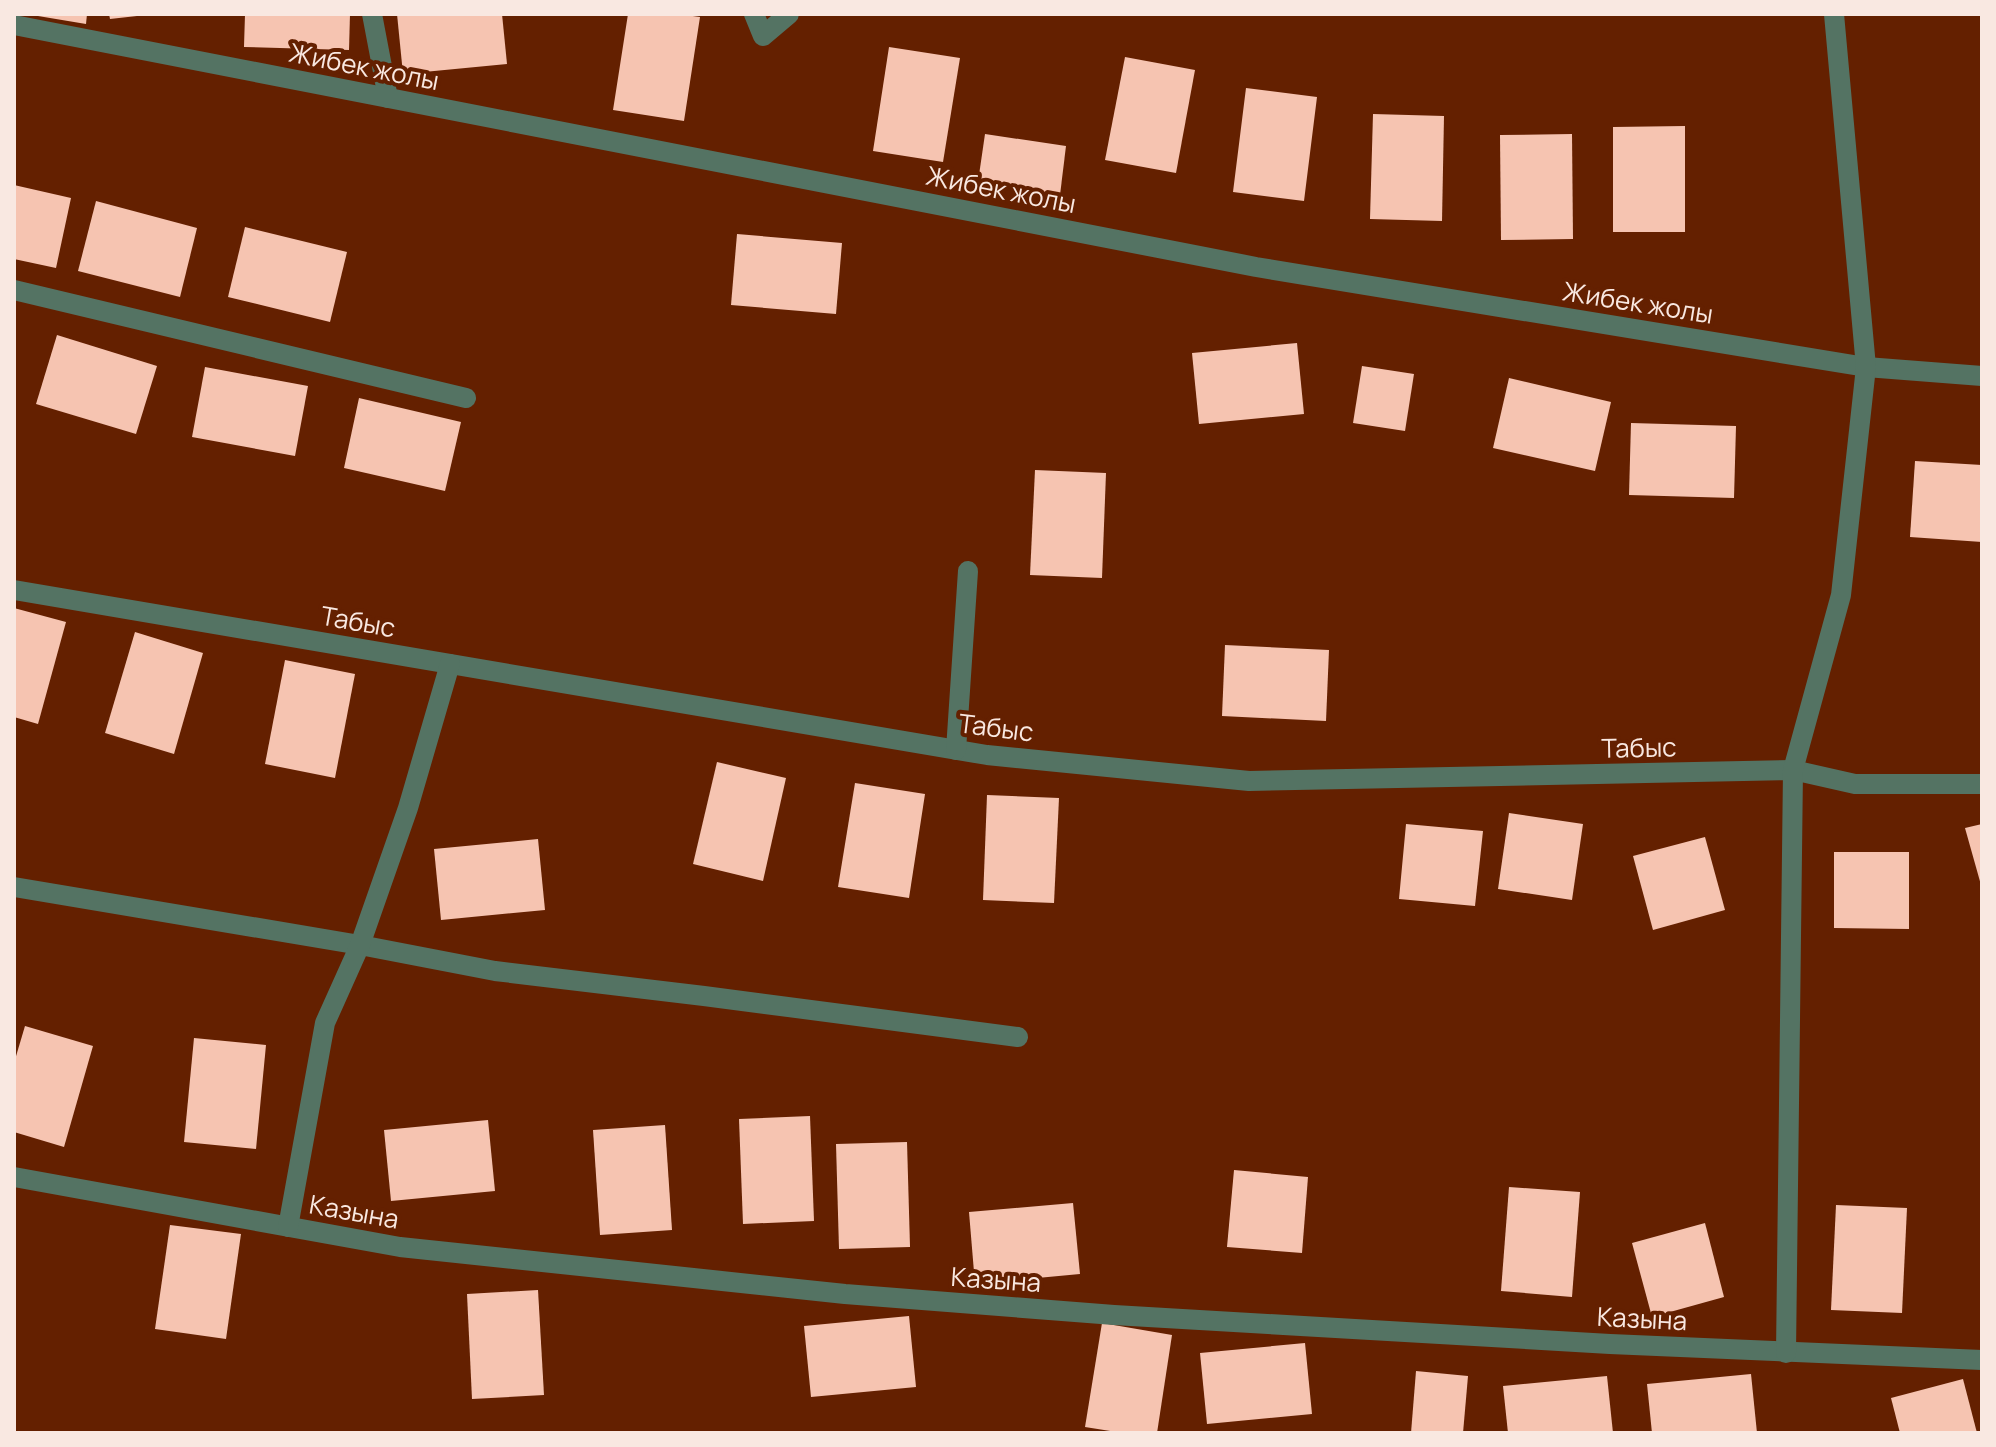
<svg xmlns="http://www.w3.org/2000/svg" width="1996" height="1447" viewBox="0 0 1996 1447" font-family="Manrope,sans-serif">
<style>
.building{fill:#f6c4b1}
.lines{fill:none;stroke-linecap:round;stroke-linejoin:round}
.minor{stroke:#547363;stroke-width:20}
.labels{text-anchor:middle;stroke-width:8;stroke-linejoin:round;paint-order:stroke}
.street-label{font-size:26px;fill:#f9e8e1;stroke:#642000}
</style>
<rect width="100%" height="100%" fill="#642000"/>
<g class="building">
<polygon points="38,14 87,14 86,24 38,16"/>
<polygon points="109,14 137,14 137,16 110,19"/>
<polygon points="245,14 350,14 349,50 244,47"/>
<polygon points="397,14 502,14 507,64 403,74"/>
<polygon points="628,14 678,14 700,17 684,121 613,110"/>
<polygon points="889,47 960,58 943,162 873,151"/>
<polygon points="1125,57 1195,70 1176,173 1105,160"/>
<polygon points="1246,88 1317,97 1304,201 1233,192"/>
<polygon points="1373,114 1444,116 1442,221 1370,219"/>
<polygon points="1685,126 1685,232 1613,232 1613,127"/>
<polygon points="985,134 1066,146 1060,195 978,182"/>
<polygon points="1572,134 1573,239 1501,240 1500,135"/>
<polygon points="14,185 71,198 56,268 14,259"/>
<polygon points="96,201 197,228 180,297 78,271"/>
<polygon points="245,227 347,252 330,322 228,297"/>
<polygon points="737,234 842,243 836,314 731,305"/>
<polygon points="57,335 157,366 136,434 36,404"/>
<polygon points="1297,343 1304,414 1199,424 1192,353"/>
<polygon points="1362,366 1414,374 1405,431 1353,423"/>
<polygon points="205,367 308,386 295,456 192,437"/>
<polygon points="1509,378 1611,402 1595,471 1493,448"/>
<polygon points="359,398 461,422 445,491 344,468"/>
<polygon points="1631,423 1736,426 1734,498 1629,495"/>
<polygon points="1915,461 1982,465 1982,542 1910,537"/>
<polygon points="1035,470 1106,473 1102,578 1030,575"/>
<polygon points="14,608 66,622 38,724 14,717"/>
<polygon points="135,632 203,653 174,754 105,733"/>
<polygon points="1225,645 1329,650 1326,721 1222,716"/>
<polygon points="285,660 355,674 335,778 265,764"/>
<polygon points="717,762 786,778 763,881 693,864"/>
<polygon points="855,783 925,794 909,898 838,887"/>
<polygon points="987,795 1059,798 1054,903 983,900"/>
<polygon points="1509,813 1583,824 1572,900 1498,889"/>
<polygon points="1406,824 1483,831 1475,906 1399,899"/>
<polygon points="1982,824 1982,885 1981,885 1965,828"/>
<polygon points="1705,837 1725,910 1653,930 1633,856"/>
<polygon points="538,839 545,910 441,920 434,849"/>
<polygon points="1834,852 1909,852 1909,929 1834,928"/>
<polygon points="25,1026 93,1046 64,1147 14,1132 14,1063"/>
<polygon points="194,1038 266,1045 256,1149 184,1142"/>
<polygon points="810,1116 814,1221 743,1224 739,1119"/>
<polygon points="488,1120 495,1191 391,1201 384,1130"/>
<polygon points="665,1125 672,1230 600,1235 593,1130"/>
<polygon points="907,1142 910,1247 839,1249 836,1144"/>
<polygon points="1234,1170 1308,1177 1302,1253 1227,1247"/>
<polygon points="1509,1187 1580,1192 1572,1297 1501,1291"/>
<polygon points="1073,1203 1080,1274 975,1284 969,1212"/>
<polygon points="1836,1205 1907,1208 1902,1313 1831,1310"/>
<polygon points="1705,1223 1724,1297 1652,1317 1632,1243"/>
<polygon points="170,1225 241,1234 226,1339 155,1329"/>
<polygon points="538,1290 544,1395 472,1399 467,1294"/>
<polygon points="909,1316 916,1387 811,1397 804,1326"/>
<polygon points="1102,1323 1172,1335 1157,1433 1123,1433 1085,1427"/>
<polygon points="1305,1343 1312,1414 1207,1424 1200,1353"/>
<polygon points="1416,1371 1468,1376 1463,1433 1411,1433"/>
<polygon points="1751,1374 1757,1433 1652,1433 1647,1384"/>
<polygon points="1607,1376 1613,1433 1508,1433 1503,1386"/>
<polygon points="1963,1379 1977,1433 1900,1433 1891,1398"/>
</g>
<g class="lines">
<g class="minor">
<polyline points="372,14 388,98"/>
<polyline points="754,14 763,36 789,14"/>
<polyline points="14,25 1256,267 1866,367 1982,376"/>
<polyline points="14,290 466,398"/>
<polyline points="14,590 987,755 1249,781 1793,770 1855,784 1982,784"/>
<polyline points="956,750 968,571"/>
<polyline points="14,887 360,945 495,971 704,996 1018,1037"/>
<polyline points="14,1177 400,1247 845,1294 1114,1315 1610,1344 1982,1360"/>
<polyline points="288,1227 325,1023 360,945 408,808 450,664"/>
<polyline points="1786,1353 1793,770 1841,595 1866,367 1834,14"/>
</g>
</g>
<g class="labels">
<g class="street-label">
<text transform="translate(364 67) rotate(11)" y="9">Жибек жолы</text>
<text transform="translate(1001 190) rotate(11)" y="9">Жибек жолы</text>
<text transform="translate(1638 303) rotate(9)" y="9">Жибек жолы</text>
<text transform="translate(358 622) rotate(10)" y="9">Табыс</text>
<text transform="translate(996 728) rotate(7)" y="9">Табыс</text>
<text transform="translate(1639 748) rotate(-1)" y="9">Табыс</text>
<text transform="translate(354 1212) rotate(10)" y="9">Казына</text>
<text transform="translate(996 1280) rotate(4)" y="9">Казына</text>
<text transform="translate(1642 1319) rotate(3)" y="9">Казына</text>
</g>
</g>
<rect width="1996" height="1447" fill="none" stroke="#f9e8e1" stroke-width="32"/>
</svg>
